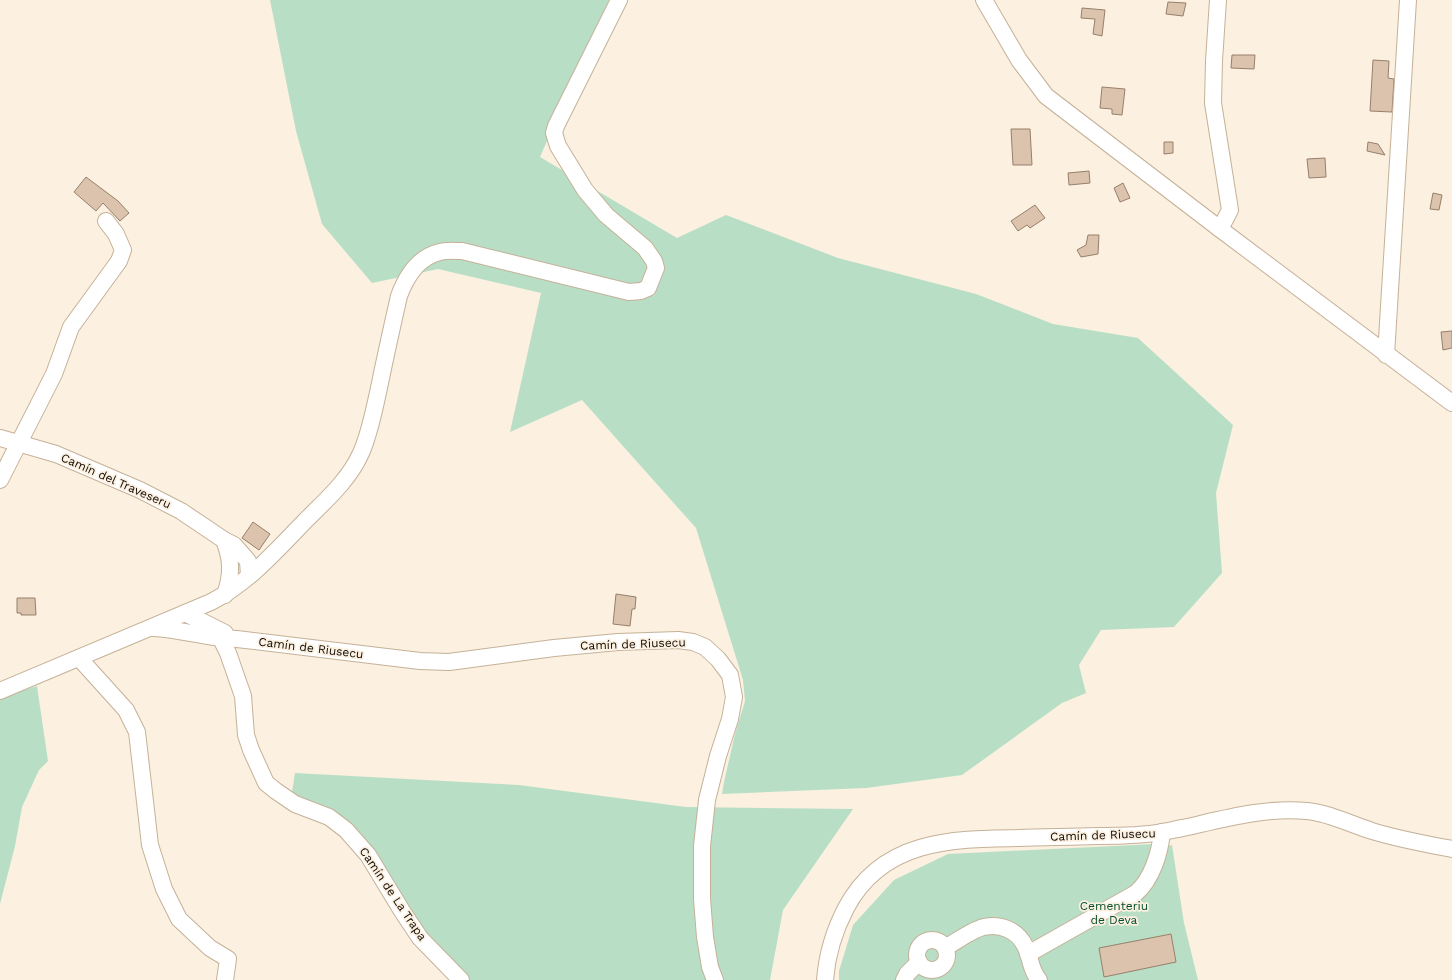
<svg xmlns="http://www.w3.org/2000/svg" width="1452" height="980" viewBox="0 0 1452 980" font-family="'Work Sans',sans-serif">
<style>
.green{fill:#b8dfc6}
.building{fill:#dcc3ad;stroke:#96806b}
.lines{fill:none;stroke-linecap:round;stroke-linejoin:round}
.minor-casing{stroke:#c5b198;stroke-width:18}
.minor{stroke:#fff;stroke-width:16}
.labels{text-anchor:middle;stroke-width:3.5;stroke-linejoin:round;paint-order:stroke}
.street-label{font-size:12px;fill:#110b04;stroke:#fcf0e0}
.park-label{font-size:12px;fill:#054f2e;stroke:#fcf0e0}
</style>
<rect width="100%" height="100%" fill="#fcf0e0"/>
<g class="green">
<polygon points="270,0 609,0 540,157 677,238 726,215 838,258 976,294 1053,324 1138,338 1233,425 1216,493 1222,573 1174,627 1101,630 1079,665 1086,693 1062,703 962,775 866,788 722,794 724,782 735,734 745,701 743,680 696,528 582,400 510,432 541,293 438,269 372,283 322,224 296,131"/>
<polygon points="37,686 48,761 39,770 22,807 15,846 0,904 0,698"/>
<polygon points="295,773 519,785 686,807 853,809 783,910 770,980 467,980 429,943 370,852 292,792"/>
<polygon points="1155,844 1155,848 1172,845 1184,923 1198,980 839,980 839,971 853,925 894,880 948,854"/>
</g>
<g class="building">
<polygon points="1168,2 1186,3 1183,16 1166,14"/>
<polygon points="1082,8 1105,10 1102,36 1093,34 1095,19 1081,18"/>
<polygon points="1232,55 1255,55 1254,69 1231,68"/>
<polygon points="1373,60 1389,61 1388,78 1394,79 1392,112 1370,111"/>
<polygon points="1102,87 1125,89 1122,115 1112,114 1112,109 1100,108"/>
<polygon points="1011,129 1030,129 1032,165 1013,165"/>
<polygon points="1164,142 1173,142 1173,153 1164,154"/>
<polygon points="1368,142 1378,144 1385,155 1367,151"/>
<polygon points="1325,158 1326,177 1309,178 1307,159"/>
<polygon points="1089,171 1090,183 1069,185 1068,173"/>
<polygon points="86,177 118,201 129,213 120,221 103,203 96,211 74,192"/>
<polygon points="1123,183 1130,198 1120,202 1114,188"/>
<polygon points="1433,193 1442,195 1439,210 1430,209"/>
<polygon points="1035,205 1045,218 1030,228 1027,225 1018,231 1011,221"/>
<polygon points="1088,235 1099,235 1098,254 1081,257 1077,250 1086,245"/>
<polygon points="1452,331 1452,348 1443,350 1441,332"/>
<polygon points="253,522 270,534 259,550 242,538"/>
<polygon points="616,594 636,597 635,609 632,609 630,626 613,624"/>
<polygon points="17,598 35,598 36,615 21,615 21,613 17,613"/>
<polygon points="1171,934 1176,962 1104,977 1099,948"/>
</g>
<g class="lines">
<g class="minor-casing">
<g id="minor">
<polyline points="984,0 1019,60 1046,96 1220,229 1452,403"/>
<polyline points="1218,0 1214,61 1213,103 1230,210 1220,229"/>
<polyline points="1386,355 1408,0"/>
<polyline points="0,438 56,454 140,490 181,511 224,540 234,545 248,561 249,576"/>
<polyline points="0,480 54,374 71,327 119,261 123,250 116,234 106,221"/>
<path d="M224,540C232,561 232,574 225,595"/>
<polyline points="185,613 225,633"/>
<path d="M153,628C181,629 209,639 237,639L420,661L449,662L554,648L618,642L678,640L693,642L705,647L718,659L730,675L734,697L730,719L718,756L707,800L702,846V899L705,937L710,967L715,980"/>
<polyline points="221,639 228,653 243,696 246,735 251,750 266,783 276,791 295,804 329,817 346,830 368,855 402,911 420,938 461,980"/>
<polyline points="79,658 126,710 137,732 150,845 164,889 179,919 210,948 228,959 225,980"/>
<path d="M0,691L211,602C248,583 277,550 305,521C326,500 349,480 361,453C370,433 374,410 379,388C385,358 392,327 399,296C406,277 418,257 440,252C446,250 455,251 462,251L629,292L641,291L648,288L656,268L654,261L645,248L606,215L585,190L558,146L554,133L556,126L619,0"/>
<circle cx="932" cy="955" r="15"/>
<path d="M946,947C956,942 973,929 984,927C1001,923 1018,931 1025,946C1031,957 1030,970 1039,980"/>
<path d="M1028,954L1136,893C1152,879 1160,853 1162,832"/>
<path d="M825,980C827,954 834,931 846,908C882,840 950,839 1018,838C1045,837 1071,837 1097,836C1118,836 1141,836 1162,832C1169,831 1176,829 1183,828C1223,819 1265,807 1307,811C1329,813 1350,824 1372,831C1398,839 1425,844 1452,849"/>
<polyline points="904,980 907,974 919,962"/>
</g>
</g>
<use href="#minor" class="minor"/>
</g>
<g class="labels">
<g class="street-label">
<text transform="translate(116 481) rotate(24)" y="4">Camín del Traveseru</text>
<text transform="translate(633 644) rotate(-2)" y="4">Camín de Riusecu</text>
<text transform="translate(311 648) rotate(7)" y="4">Camín de Riusecu</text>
<text transform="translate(1103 835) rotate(-2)" y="4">Camín de Riusecu</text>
<text transform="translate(393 894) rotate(56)" y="4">Camín de La Trapa</text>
</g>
<g class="park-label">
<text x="1114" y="910">Cementeriu<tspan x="1114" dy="14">de Deva</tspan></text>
</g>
</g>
</svg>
